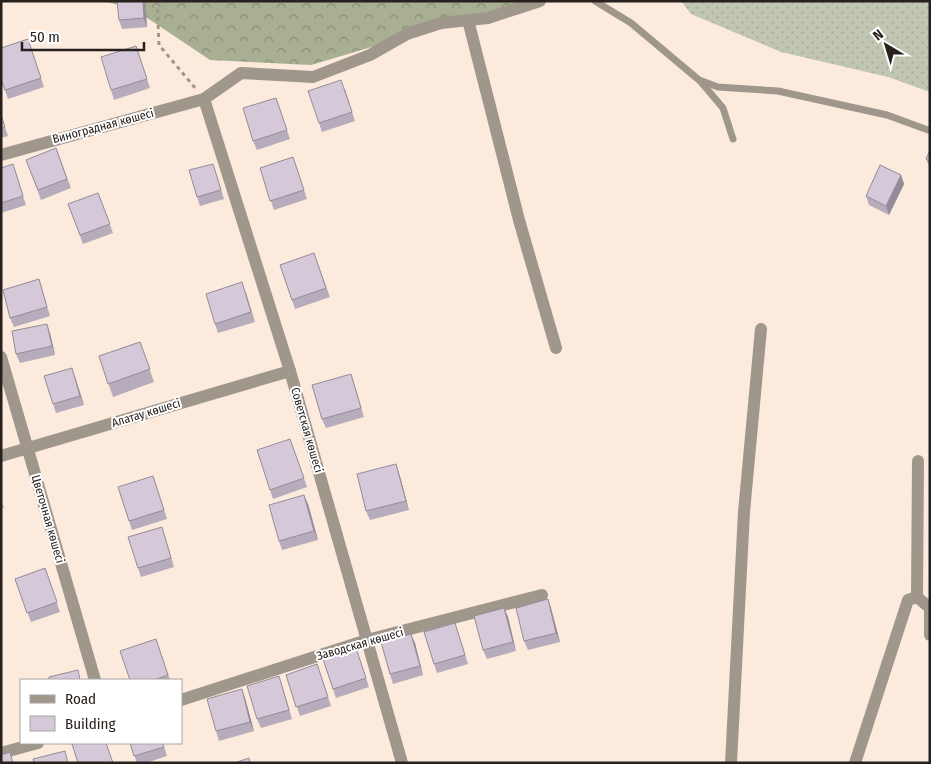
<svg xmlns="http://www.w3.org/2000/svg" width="931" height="764" viewBox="0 0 931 764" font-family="'Fira Sans Condensed',sans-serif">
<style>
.grass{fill:url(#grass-dots)}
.forest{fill:url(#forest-crowns)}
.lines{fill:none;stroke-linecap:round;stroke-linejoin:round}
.path{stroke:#a2958c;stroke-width:3;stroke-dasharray:4 4;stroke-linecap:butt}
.lane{stroke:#a0978c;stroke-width:7}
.street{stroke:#a0978c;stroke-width:12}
.wall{fill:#b6acbb}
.shaded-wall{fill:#948c98}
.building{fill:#d4c8d9;stroke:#948c98}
.labels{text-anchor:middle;stroke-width:4;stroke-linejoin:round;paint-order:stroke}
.street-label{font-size:12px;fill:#27201c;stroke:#fff}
</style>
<defs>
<pattern id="grass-dots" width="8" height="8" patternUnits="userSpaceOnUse" patternTransform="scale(1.25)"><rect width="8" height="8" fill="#c1c6b2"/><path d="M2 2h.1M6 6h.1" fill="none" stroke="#a6aa98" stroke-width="1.8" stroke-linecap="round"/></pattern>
<pattern id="forest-crowns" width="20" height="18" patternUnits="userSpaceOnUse" patternTransform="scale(1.25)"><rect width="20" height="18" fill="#a9af92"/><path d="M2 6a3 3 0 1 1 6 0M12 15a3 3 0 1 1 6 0" fill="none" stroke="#8a8e76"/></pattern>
</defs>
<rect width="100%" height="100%" fill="#fceadd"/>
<polygon class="grass" points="681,1 930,1 930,92 888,77 781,52 691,14"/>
<polygon class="forest" points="103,1 527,1 311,65 210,60 134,9"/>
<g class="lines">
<polyline class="path" points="157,1 159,45 196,89"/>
<g class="lane">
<polyline points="595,1 631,23 699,80 718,87 778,91 887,115 928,130"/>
<polyline points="701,82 723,108 733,139"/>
</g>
<g class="street">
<polyline points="468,20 519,220 556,348"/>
<polyline points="204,99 290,371 402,763"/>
<polyline points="1,155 204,99 241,73 313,77 370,55 407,34 441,23 488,18 540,1"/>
<polyline points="1,357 95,680"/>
<polyline points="1,456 290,371"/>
<polyline points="917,597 918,461"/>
<polyline points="930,610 930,635"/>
<polyline points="181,700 367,640 542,595"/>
<polyline points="1,753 38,743"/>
<polyline points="731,763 744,512 761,329"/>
<polyline points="855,763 908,600 917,597 930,608"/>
</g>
</g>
<g class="wall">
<polygon points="117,1 145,1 147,27 122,29 119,20"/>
<polygon points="28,39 44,87 8,99 1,79"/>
<polygon points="136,46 150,88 114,100 111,90"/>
<polygon points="345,89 355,121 322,132 319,123"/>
<polygon points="276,98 290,139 257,150 253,141"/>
<polygon points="1,115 8,136 1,138"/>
<polygon points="56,148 71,188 41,200 26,160"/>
<polygon points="930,150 930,168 926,159"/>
<polygon points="293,157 307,199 274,210 260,168"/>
<polygon points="13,164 26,205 1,213 1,168"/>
<polygon points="216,173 224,199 200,206 197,197"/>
<polygon points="901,175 904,184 889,215 869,205 866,196"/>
<polygon points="98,193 113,233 83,244 68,204"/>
<polygon points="314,253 330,297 295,309 280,265"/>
<polygon points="39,279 50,316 14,327 10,318"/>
<polygon points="246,292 255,322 218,333 215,324"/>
<polygon points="50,333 55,355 20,363 16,354"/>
<polygon points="140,342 154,382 113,397 99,356"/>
<polygon points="75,377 84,405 56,413 53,404"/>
<polygon points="354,383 364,417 326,428 322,419"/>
<polygon points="290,439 307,487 273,499 270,490"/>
<polygon points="396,464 399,473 409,510 370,520 366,511"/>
<polygon points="153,476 167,519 132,530 129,521"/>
<polygon points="1,500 4,508 1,508"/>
<polygon points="308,504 318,540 282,550 279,541"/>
<polygon points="165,536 174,567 141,577 138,568"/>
<polygon points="45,568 60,612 31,622 15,579"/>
<polygon points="548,599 551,608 560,642 528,650 524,641"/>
<polygon points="504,608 508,617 516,651 487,659 483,650"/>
<polygon points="458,632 468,664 437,673 434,664"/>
<polygon points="156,639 170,680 130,680"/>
<polygon points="415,643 423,675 393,684 390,674"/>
<polygon points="356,648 369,687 336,698 323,659"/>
<polygon points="317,664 331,706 300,716 286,675"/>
<polygon points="282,685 292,719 261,728 257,719"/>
<polygon points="245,698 254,731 219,741 216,731"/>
<polygon points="130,743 163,743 167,756 146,763 137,763"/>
</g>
<g class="shaded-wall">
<polygon points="143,1 145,1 147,27 144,18"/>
<polygon points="901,175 904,184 889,215 886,206"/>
<polygon points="47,324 50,333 55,355 52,346"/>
<polygon points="72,368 75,377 84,405 80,396"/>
<polygon points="396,464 399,473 409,510 406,501"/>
<polygon points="304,495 308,504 318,540 314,531"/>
<polygon points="548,599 551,608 560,642 556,633"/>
<polygon points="504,608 508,617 516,651 513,642"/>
<polygon points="411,634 415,643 423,675 420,666"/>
<polygon points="242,689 245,698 254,731 250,722"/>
</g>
<g class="building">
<polygon points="117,1 143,1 144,18 119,20"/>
<polygon points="28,39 41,78 5,90 1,79 1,48"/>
<polygon points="136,46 147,79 111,90 101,57"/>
<polygon points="341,80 352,112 319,123 308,91"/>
<polygon points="276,98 287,130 253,141 243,108"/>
<polygon points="1,115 5,127 1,128"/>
<polygon points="56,148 67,179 38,190 26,160"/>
<polygon points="930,150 930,161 926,159"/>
<polygon points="293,157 304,190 270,201 260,168"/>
<polygon points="13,164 23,196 1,203 1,168"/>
<polygon points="213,164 221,190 197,197 189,170"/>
<polygon points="880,165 901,175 886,206 866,196"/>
<polygon points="98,193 110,224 80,235 68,204"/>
<polygon points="314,253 326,288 292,300 280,265"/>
<polygon points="39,279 47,307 10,318 3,290"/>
<polygon points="242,282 251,312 215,324 206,294"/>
<polygon points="47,324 52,346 16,354 12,331"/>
<polygon points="140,342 150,369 108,384 99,356"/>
<polygon points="72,368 80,396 53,404 44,376"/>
<polygon points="351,374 361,408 322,419 312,385"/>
<polygon points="290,439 304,478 270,490 257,450"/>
<polygon points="396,464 406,501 366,511 357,474"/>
<polygon points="153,476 164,510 129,521 118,487"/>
<polygon points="304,495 314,531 279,541 269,505"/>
<polygon points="162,527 171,558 138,568 128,537"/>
<polygon points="45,568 57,602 27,613 15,579"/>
<polygon points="548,599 556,633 524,641 516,608"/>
<polygon points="504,608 513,642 483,650 474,616"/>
<polygon points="455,623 465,655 434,664 424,632"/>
<polygon points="411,634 420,666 390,674 381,642"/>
<polygon points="156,639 168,675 154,680 130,680 120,651"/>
<polygon points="356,648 366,678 333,689 323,659"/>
<polygon points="317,664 328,697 296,707 286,675"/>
<polygon points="78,670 80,680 49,680 49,677"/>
<polygon points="279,676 289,710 257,719 247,686"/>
<polygon points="242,689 250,722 216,731 207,699"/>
<polygon points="76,743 106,743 113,763 78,763 72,744"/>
<polygon points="130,743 162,743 164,747 134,756"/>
<polygon points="65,751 68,763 34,763 33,759"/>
<polygon points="10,752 13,763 1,763 1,755"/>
<polygon points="249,758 250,763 234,763"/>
</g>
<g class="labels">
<g class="street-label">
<text transform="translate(103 126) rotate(-15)" y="4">Виноградная көшесі</text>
<text transform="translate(146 413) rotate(-17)" y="4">Алатау көшесі</text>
<text transform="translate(307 430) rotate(74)" y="4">Советская көшесі</text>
<text transform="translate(48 519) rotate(74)" y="4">Цветочная көшесі</text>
<text transform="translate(360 644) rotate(-16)" y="4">Заводская көшесі</text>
</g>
</g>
<rect width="931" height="764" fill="none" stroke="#27201c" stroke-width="5"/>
<rect x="20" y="679" width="162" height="65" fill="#ffffff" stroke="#a9a6a4"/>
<rect x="30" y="695" width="25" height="8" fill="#a0978c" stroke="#a9a6a4"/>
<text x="65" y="704" font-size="15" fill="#27201c">Road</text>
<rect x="30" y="716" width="25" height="15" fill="#d4c8d9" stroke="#a9a6a4"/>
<text x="65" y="729" font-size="15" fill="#27201c">Building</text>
<g transform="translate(886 45) rotate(322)" stroke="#ffffff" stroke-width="4" paint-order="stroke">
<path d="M0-4L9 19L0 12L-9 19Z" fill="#27201c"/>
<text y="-8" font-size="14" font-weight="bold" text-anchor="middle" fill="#27201c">N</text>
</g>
<path d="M22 42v8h122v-8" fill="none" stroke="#27201c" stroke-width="2.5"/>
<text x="30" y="42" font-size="15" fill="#27201c" stroke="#ffffff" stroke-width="4" paint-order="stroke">50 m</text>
</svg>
